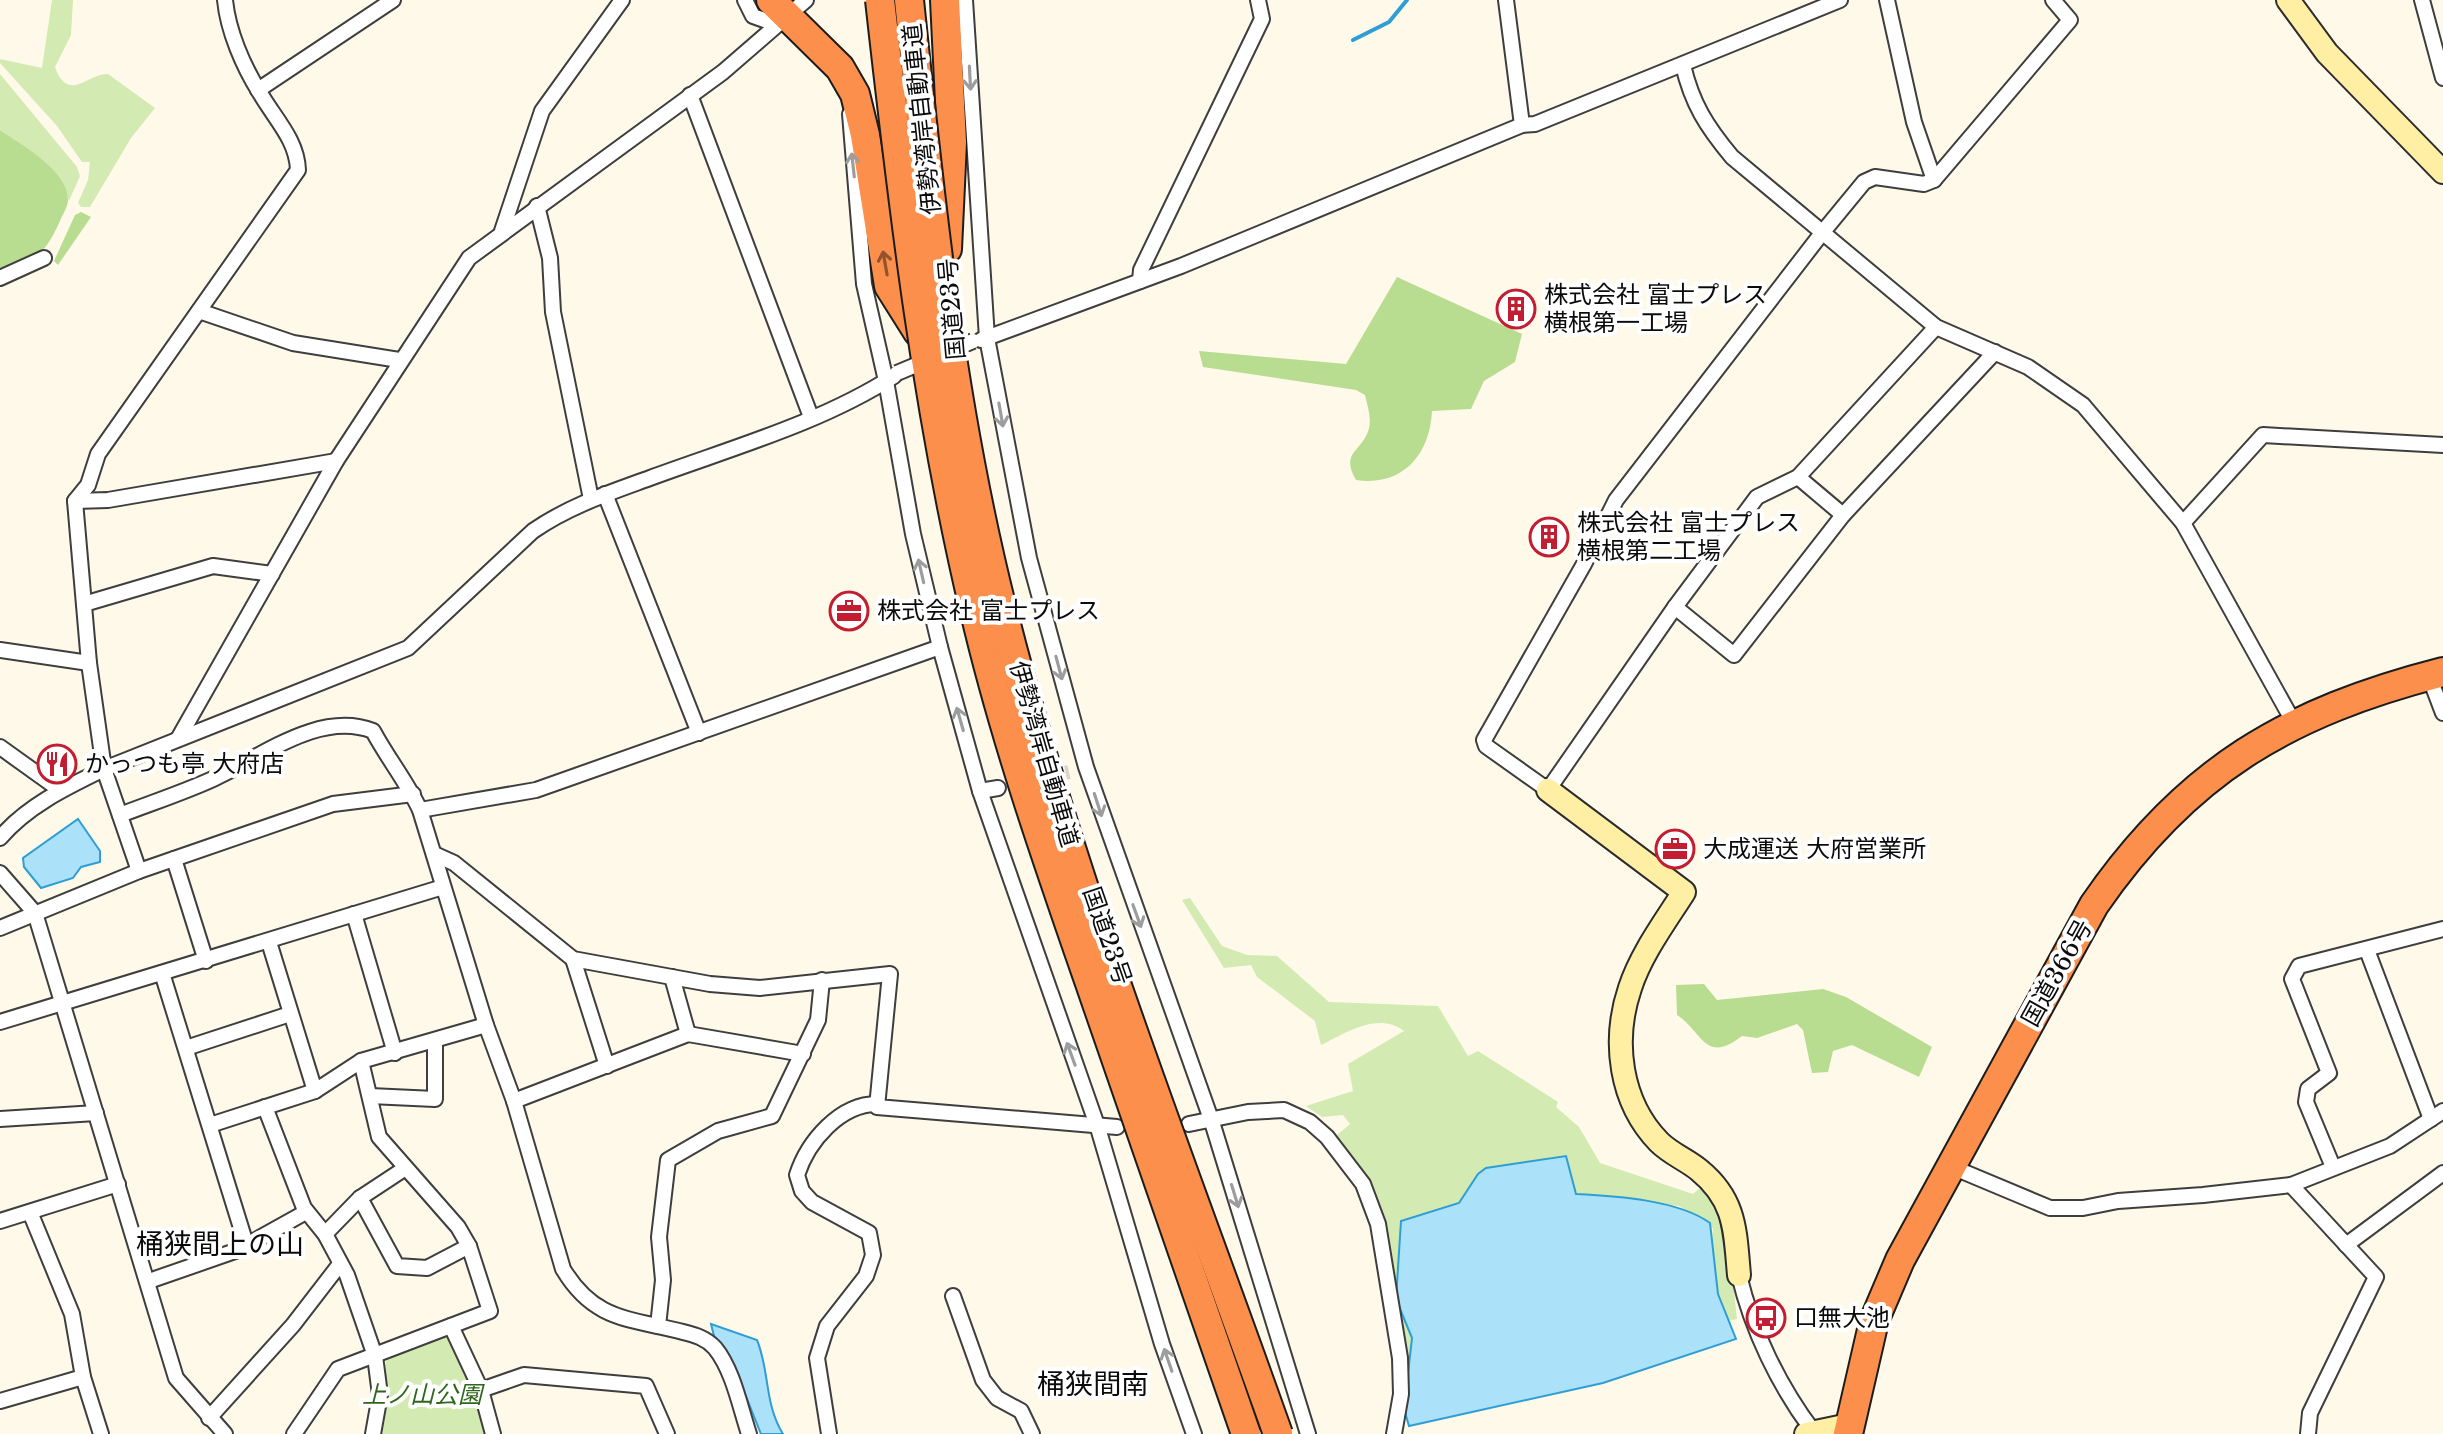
<svg xmlns="http://www.w3.org/2000/svg" width="2443" height="1434" viewBox="0 0 2443 1434" font-family="'Libre Baskerville','Noto Sans JP',serif">
<style>
.green{fill:#d3ebb2}
.forest{fill:#b8dc90}
.water{fill:#abe2f9;stroke:#2f9ed4;stroke-width:2}
.lines{fill:none;stroke-linecap:round;stroke-linejoin:round}
.stream{stroke:#2f9ed4;stroke-width:4}
.street-tunnel{stroke:#dad5c9;stroke-width:14;stroke-dasharray:14 7;stroke-linecap:butt}
.street-casing{stroke:#3e3e3e;stroke-width:18}
.secondary-casing{stroke:#2d2d2d;stroke-width:26}
.highway-casing{stroke:#1c1c1c;stroke-width:32}
.street{stroke:#fff;stroke-width:14}
.secondary{stroke:#ffefa5;stroke-width:22}
.highway{stroke:#fc8f4b;stroke-width:28}
.street-bridge-casing{stroke:#3e3e3e;stroke-width:18;stroke-linecap:butt}
.highway-bridge-casing{stroke:#1c1c1c;stroke-width:32;stroke-linecap:butt}
.street-bridge{stroke:#fff;stroke-width:14}
.highway-bridge{stroke:#fc8f4b;stroke-width:28}
.oneway{stroke:#9d9d9d}
.oneway2{stroke:#90542e}
.labels{text-anchor:middle;stroke-width:8;stroke-linejoin:round;paint-order:stroke}
.street-label{font-size:24px;fill:#0b0b0b;stroke:#fff}
.poi-label{font-size:24px;fill:#0b0b0b;stroke:#fff;text-anchor:start}
.park-label{font-size:24px;font-style:italic;fill:#2e6619;stroke:#fff}
.quarter-label{font-size:28px;fill:#0b0b0b;stroke:#fff}
</style>
<rect width="100%" height="100%" fill="#fff9ea"/>
<g class="green">
<path d="M52,0H73L71,35L55,67C68,104 88,73 108,74L155,108L131,138L90,207H81L78,203L88,180L90,162H82L57,126L0,63V59L42,68Z"/>
<path d="M0,74L77,167L80,176L69,201C58,165 28,151 0,130Z"/>
<path d="M1190,898L1222,946L1247,955L1277,956L1329,1002L1438,1006L1468,1056L1478,1051L1558,1102L1556,1107L1579,1127L1600,1163L1693,1194L1702,1186C1733,1224 1731,1272 1737,1319L1728,1321C1716,1292 1709,1259 1713,1228L1679,1206L1575,1194L1565,1156L1486,1168L1478,1174L1459,1203L1401,1222L1396,1299L1412,1338L1409,1380L1363,1178L1336,1136L1350,1124L1343,1115L1322,1117L1306,1106L1353,1091L1348,1064L1404,1031C1378,1011 1346,1033 1321,1045L1315,1021L1257,977L1251,965L1224,968L1182,900Z"/>
<polygon points="451,1326 481,1390 488,1434 380,1434 386,1361"/>
</g>
<g class="forest">
<path d="M0,130C21,145 68,170 68,200C68,206 62,216 59,223C44,257 33,260 0,272Z"/>
<polygon points="81,212 91,217 58,265 54,261 75,215"/>
<path d="M1397,277L1522,334L1515,362L1484,381L1471,409L1432,411C1430,455 1402,487 1356,480C1341,454 1359,452 1367,434C1373,422 1368,408 1365,395L1356,390L1203,367L1199,351L1346,364Z"/>
<path d="M1704,984L1717,1000L1823,989L1846,997L1932,1047L1919,1077L1852,1045L1833,1051L1828,1072L1812,1073L1803,1030L1797,1024L1757,1038L1742,1036C1705,1065 1703,1032 1677,1015L1676,985Z"/>
</g>
<g class="water">
<polygon points="78,819 100,851 100,862 81,867 73,878 41,888 24,867 23,858"/>
<path d="M1566,1156L1576,1194C1617,1196 1678,1200 1710,1223L1718,1294L1736,1339L1603,1383L1409,1426L1404,1409L1412,1338L1396,1299L1401,1221L1459,1203L1478,1174L1486,1168Z"/>
<path d="M711,1324L757,1340C770,1372 764,1403 783,1434H761L731,1359L714,1336Z"/>
</g>
<g class="lines">
<polyline class="stream" points="1353,40 1389,22 1407,0"/>
<polyline class="street-tunnel" points="1045,777 1069,772"/>
<g class="street-casing">
<g id="street">
<polyline points="745,0 753,16 770,22 786,19"/>
<polyline points="965,0 987,338 1029,558 1086,767 1212,1122 1308,1434"/>
<polyline points="1506,0 1522,125"/>
<polyline points="1887,0 1914,122 1934,180 1924,184 1875,177 1864,182 1822,233 1616,500 1584,564 1484,740 1486,746 1548,790 1675,607 1757,497 1798,477 1936,327"/>
<polyline points="2422,0 2443,78"/>
<path d="M1683,65C1692,104 1707,127 1732,157L1936,327L2028,367L2083,405L2183,523L2294,723"/>
<polyline points="258,90 393,0"/>
<polyline points="690,95 811,417"/>
<polyline points="850,114 864,284 886,381 913,534 940,647 980,791 1098,1128 1162,1344 1194,1434"/>
<polyline points="1934,180 2070,20 2053,0"/>
<polyline points="537,206 550,258 553,312 591,499"/>
<polyline points="502,231 542,111 622,0"/>
<polyline points="0,278 44,258"/>
<polyline points="1140,281 1141,270 1262,19 1258,0"/>
<polyline points="199,311 293,343 399,360"/>
<polyline points="981,340 1181,266 1522,125 1535,124 1840,0"/>
<polyline points="1798,477 1843,515"/>
<polyline points="605,494 699,733"/>
<polyline points="75,501 108,500 336,461"/>
<polyline points="2183,523 2263,435 2443,445"/>
<polyline points="84,604 213,566 272,574"/>
<polyline points="1675,607 1734,655 1843,515 1995,352"/>
<polyline points="0,650 89,663"/>
<polyline points="2429,676 2443,713"/>
<polyline points="178,739 336,461 469,258 723,72 806,0"/>
<polyline points="0,747 60,790"/>
<polyline points="980,791 998,788"/>
<polyline points="420,810 536,790 940,647"/>
<path d="M120,815C151,803 182,793 213,779C260,758 319,710 373,731C388,759 407,782 420,810L486,1025L514,1101L563,1269C594,1321 629,1318 683,1332C695,1335 706,1338 715,1348C733,1370 740,1407 749,1434"/>
<path d="M0,838C27,806 67,787 104,769L408,648L533,531C569,506 609,493 650,478C731,448 821,423 894,376"/>
<polyline points="434,854 454,863 573,959 710,984 760,988 890,974 877,1107 1117,1127"/>
<polyline points="174,859 206,961"/>
<path d="M139,871L104,769L89,663L75,501L88,485L98,454L298,170C297,140 275,119 260,93C243,66 228,31 225,0"/>
<polyline points="0,873 35,913 176,1378 225,1434"/>
<polyline points="354,914 395,1053"/>
<polyline points="0,928 139,871 333,804 413,794"/>
<polyline points="269,942 315,1091"/>
<polyline points="2367,950 2431,1119"/>
<polyline points="573,959 607,1066"/>
<polyline points="162,973 246,1244"/>
<polyline points="672,977 688,1034"/>
<polyline points="0,1022 443,887"/>
<polyline points="186,1048 290,1014"/>
<polyline points="370,1096 435,1099 435,1042"/>
<polyline points="514,1101 688,1034 803,1054"/>
<polyline points="265,1107 304,1208 325,1234 347,1275 375,1356 380,1395 373,1434"/>
<polyline points="0,1119 96,1113"/>
<polyline points="1189,1124 1248,1112 1284,1110 1310,1122 1327,1137 1363,1184 1378,1224 1400,1358 1401,1394 1394,1434"/>
<polyline points="210,1125 315,1091 361,1061 486,1025"/>
<polyline points="1952,1167 2050,1208 2083,1208 2118,1201 2203,1195 2291,1185 2390,1146 2443,1111"/>
<polyline points="2333,1167 2306,1102 2308,1089 2329,1073 2292,979 2299,966 2443,929"/>
<polyline points="2291,1185 2376,1277 2310,1413 2308,1434"/>
<polyline points="360,1198 397,1266 427,1268 469,1246"/>
<polyline points="30,1212 72,1314 83,1377 101,1434"/>
<polyline points="0,1221 118,1184"/>
<polyline points="325,1234 360,1198 404,1169"/>
<polyline points="2346,1245 2443,1173"/>
<path d="M1739,1275C1752,1330 1779,1386 1813,1431"/>
<polyline points="149,1281 238,1250 306,1212"/>
<polyline points="953,1296 983,1380 997,1398 1021,1411 1032,1434"/>
<polyline points="451,1326 481,1390 493,1434"/>
<polyline points="658,1326 663,1280 659,1237 668,1160 718,1131 772,1116 818,1020 822,980"/>
<polyline points="481,1390 524,1375 646,1386 667,1434"/>
<polyline points="0,1401 83,1377"/>
<polyline points="209,1418 293,1325 340,1264"/>
<polyline points="294,1434 338,1369 490,1311 469,1246 458,1227 379,1137 361,1061"/>
<path d="M829,1434L817,1358L827,1326L866,1276L873,1255L869,1233L812,1202L802,1191L797,1175C808,1141 840,1104 877,1104"/>
</g>
</g>
<g class="secondary-casing">
<g id="secondary">
<polyline points="2288,0 2327,53 2443,172"/>
<path d="M1548,790L1684,892C1665,922 1641,954 1630,988C1612,1041 1620,1102 1659,1142C1671,1154 1687,1160 1699,1170C1736,1200 1735,1231 1739,1275"/>
<polyline points="1806,1434 1849,1425"/>
</g>
</g>
<g class="highway-casing">
<g id="highway">
<polyline points="771,0 840,68 855,94 865,135 889,286 918,332"/>
<polyline points="945,0 952,142 947,249"/>
<path d="M1848,1434L1874,1321L1900,1260L2094,905C2186,771 2287,712 2443,672"/>
</g>
</g>
<use href="#street" class="street"/>
<use href="#secondary" class="secondary"/>
<use href="#highway" class="highway"/>
<g class="street-bridge-casing">
<g id="street-bridge">
<polyline points="947,352 973,341"/>
<polyline points="897,373 928,360"/>
</g>
</g>
<g class="highway-bridge-casing">
<g id="highway-bridge">
<path d="M880,0C903,205 927,411 975,612C1005,740 1049,865 1092,989C1144,1138 1195,1286 1246,1434"/>
<path d="M909,0C930,203 951,406 1001,605C1072,888 1181,1160 1278,1434"/>
</g>
</g>
<use href="#street-bridge" class="street-bridge"/>
<use href="#highway-bridge" class="highway-bridge"/>
</g>
<defs><path id="oneway-shaft" d="M-6 0H5M1.5-3L5.5 0L1.5 3" fill="none" stroke-width="1.6" stroke-linecap="round" stroke-linejoin="round" transform="scale(2)"/></defs>
<g class="oneway">
<use href="#oneway-shaft" transform="translate(970 78) rotate(87)"/>
<use href="#oneway-shaft" transform="translate(853 165) rotate(-96)"/>
<use href="#oneway-shaft" transform="translate(1001 415) rotate(80)"/>
<use href="#oneway-shaft" transform="translate(921 571) rotate(-103)"/>
<use href="#oneway-shaft" transform="translate(1059 668) rotate(75)"/>
<use href="#oneway-shaft" transform="translate(960 719) rotate(-106)"/>
<use href="#oneway-shaft" transform="translate(1098 805) rotate(72)"/>
<use href="#oneway-shaft" transform="translate(1137 916) rotate(70)"/>
<use href="#oneway-shaft" transform="translate(1071 1054) rotate(-110)"/>
<use href="#oneway-shaft" transform="translate(1235 1196) rotate(73)"/>
<use href="#oneway-shaft" transform="translate(1168 1360) rotate(-109)"/>
</g>
<use class="oneway2" href="#oneway-shaft" transform="translate(885 263) rotate(-100)"/>
<defs>
<g id="building-ring" transform="scale(2)"><circle r="9.5" fill="#fff" stroke="#c21d30" stroke-width="1.5"/><path d="M-4-6H4V6H1V3H-1V6H-4ZM-2.5-4.3h1.7v1.8h-1.7ZM.8-4.3h1.7v1.8H.8ZM-2.5-1h1.7V.8h-1.7ZM.8-1h1.7V.8H.8Z" fill="#c21d30"/></g>
<g id="office-ring" transform="scale(2)"><circle r="9.5" fill="#fff" stroke="#c21d30" stroke-width="1.5"/><path d="M-6-3h4V-5.5h4V-3h4V5H-6ZM-1-4.5V-3h2v-1.5ZM-6 0V1H6V0Z" fill="#c21d30"/></g>
<g id="restaurant-ring" transform="scale(2)"><circle r="9.5" fill="#fff" stroke="#c21d30" stroke-width="1.5"/><path d="M-5-6h1v4h1v-4h1v4h1v-4h1v5L-1.5 .5V6h-2V.5L-5-1ZM5-6V6H3V1.5H1.5Q1.5-4 5-6Z" fill="#c21d30"/></g>
<g id="bus-ring" transform="scale(2)"><circle r="9.5" fill="#fff" stroke="#c21d30" stroke-width="1.5"/><path d="M-5-6H5V4H4V6H2V4H-2V6H-4V4H-5ZM-3.5-4V0h7V-4ZM-3.5 1.2v1.5H-2V1.2ZM2 1.2v1.5H3.5V1.2Z" fill="#c21d30"/></g>
</defs>
<g fill-rule="evenodd">
<use href="#building-ring" x="1516" y="309"/>
<use href="#building-ring" x="1549" y="537"/>
<use href="#office-ring" x="849" y="611"/>
<use href="#restaurant-ring" x="57" y="764"/>
<use href="#office-ring" x="1675" y="849"/>
<use href="#bus-ring" x="1766" y="1318"/>
</g>
<g class="labels">
<g class="street-label">
<text transform="translate(922 119) rotate(-96)" y="8">伊勢湾岸自動車道</text>
<text transform="translate(952 309) rotate(-95)" y="8">国道23号</text>
<text transform="translate(1044 754) rotate(74)" y="8">伊勢湾岸自動車道</text>
<text transform="translate(1107 936) rotate(71)" y="8">国道23号</text>
<text transform="translate(2057 973) rotate(-61)" y="8">国道366号</text>
</g>
<g class="poi-label">
<text x="1544" y="303">株式会社 富士プレス<tspan x="1544" dy="28">横根第一工場</tspan></text>
<text x="1577" y="531">株式会社 富士プレス<tspan x="1577" dy="28">横根第二工場</tspan></text>
<text x="877" y="619">株式会社 富士プレス</text>
<text x="85" y="772">かっつも亭 大府店</text>
<text x="1703" y="857">大成運送 大府営業所</text>
<text x="1794" y="1326">口無大池</text>
</g>
<g class="park-label">
<text x="422" y="1403">上ノ山公園</text>
</g>
<g class="quarter-label">
<text x="220" y="1254">桶狭間上の山</text>
<text x="1093" y="1394">桶狭間南</text>
</g>
</g>
</svg>
